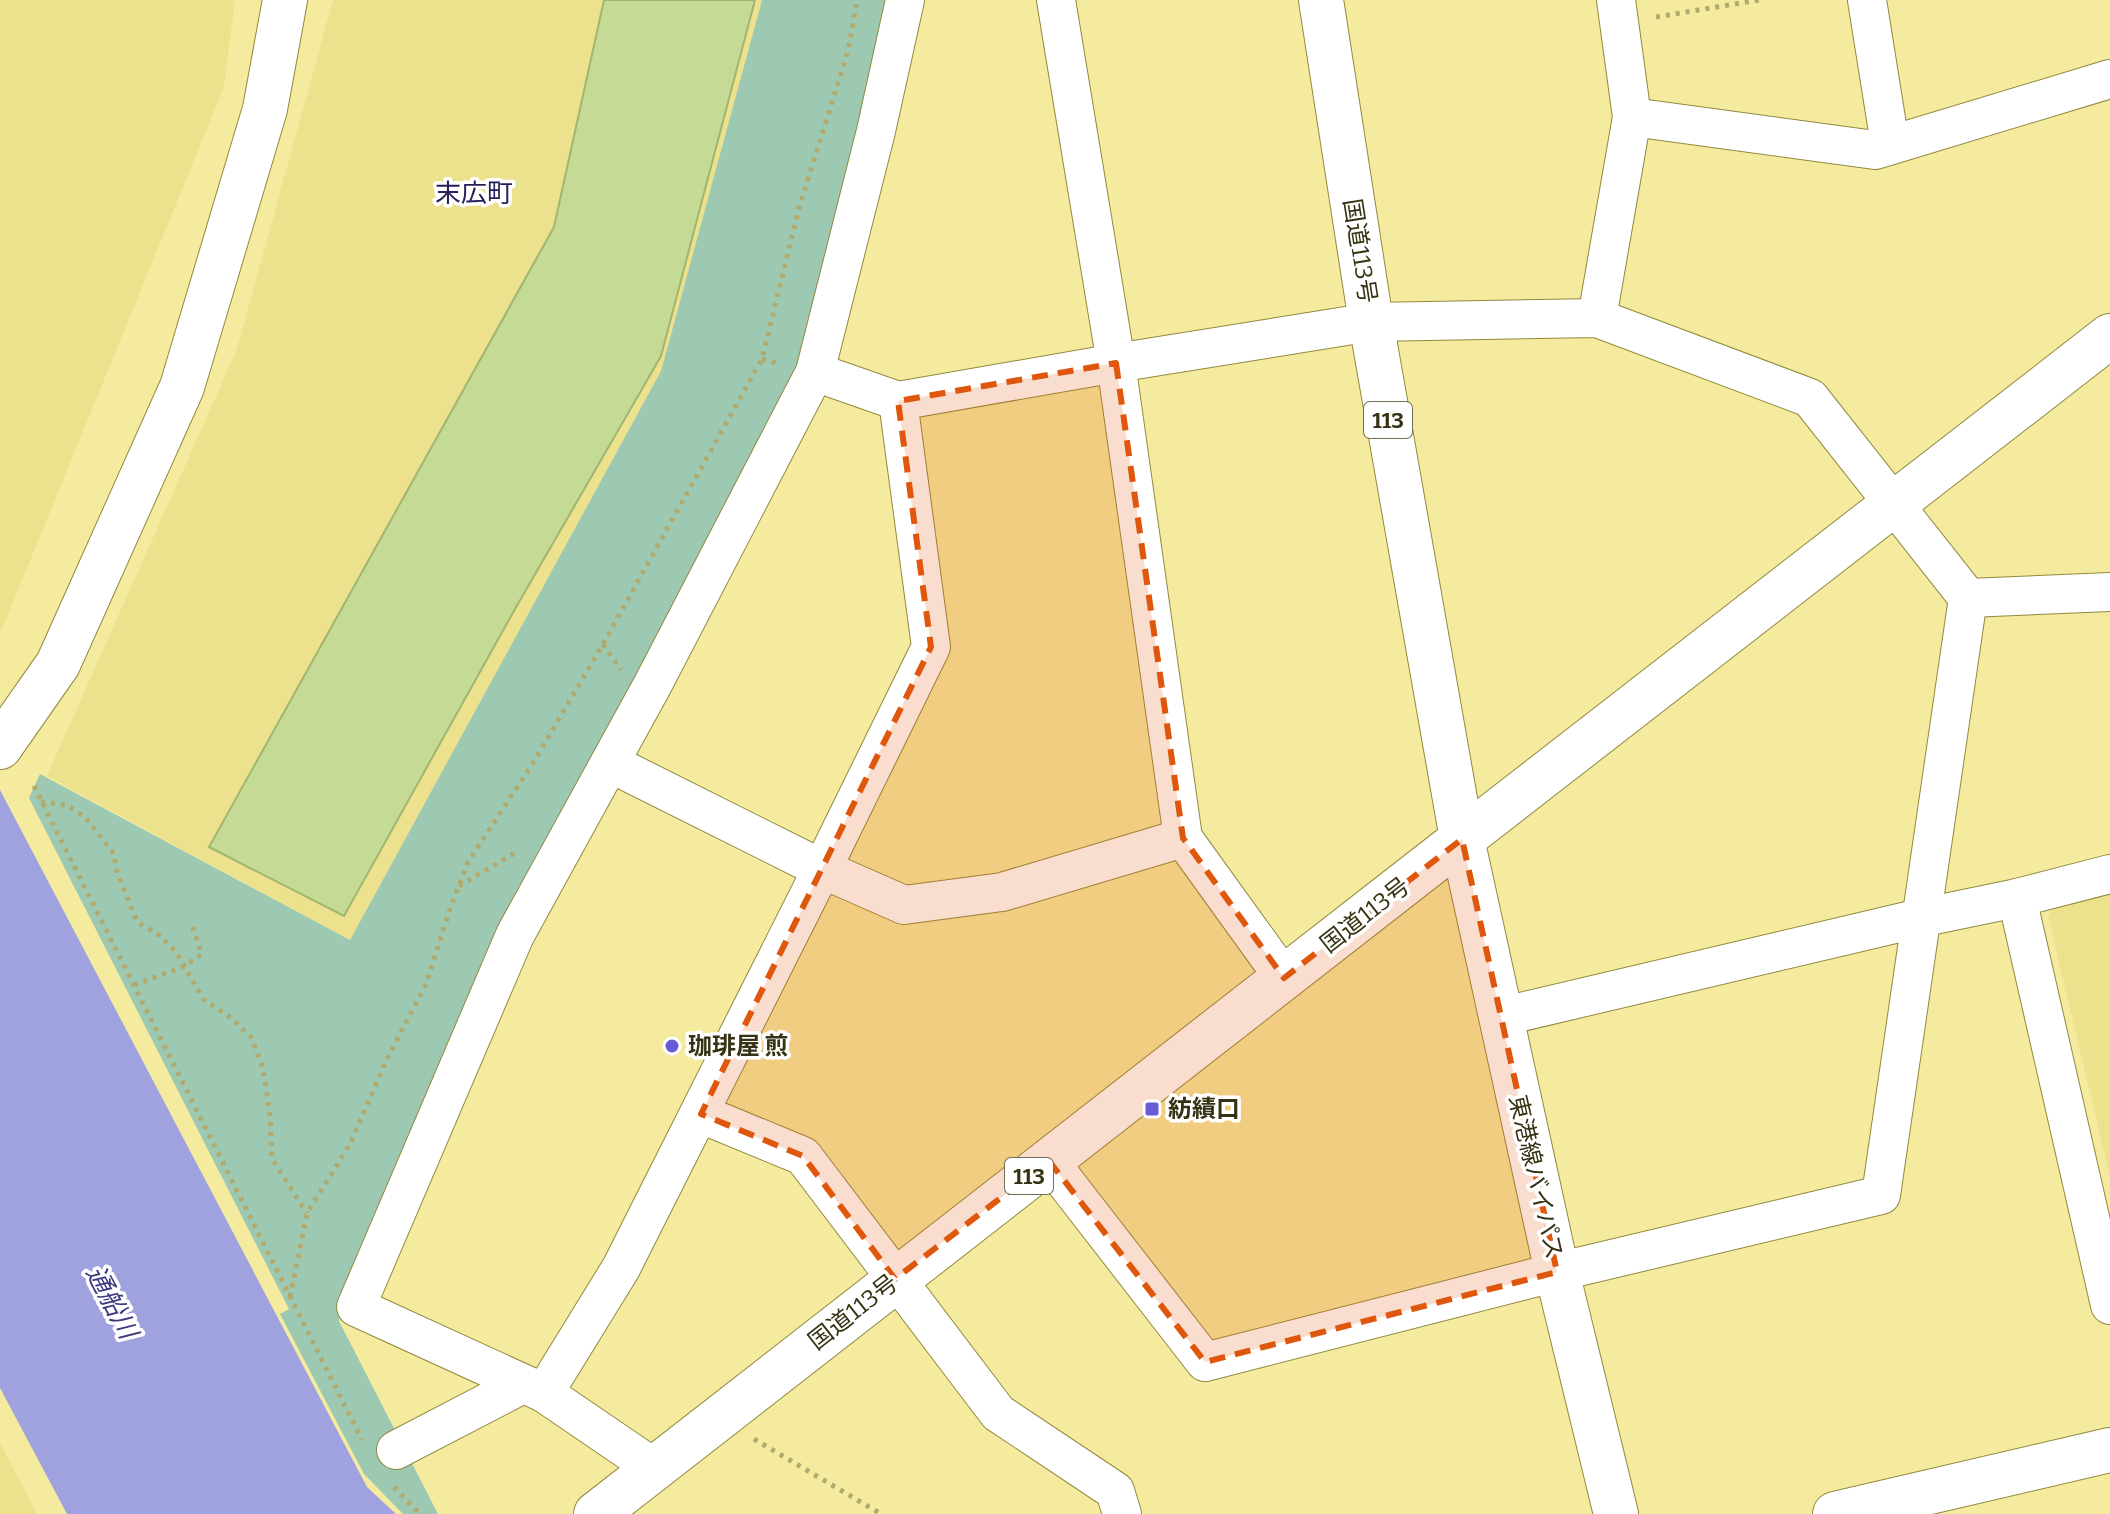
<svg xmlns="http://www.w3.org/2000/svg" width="2110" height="1514" viewBox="0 0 2110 1514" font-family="Bitter,'Noto Sans JP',serif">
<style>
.built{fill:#ece18d}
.green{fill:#9dc9b2}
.water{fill:#9fa2df}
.building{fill:#c5da94;stroke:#a1b570;stroke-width:2}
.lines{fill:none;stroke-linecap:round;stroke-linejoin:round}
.street-casing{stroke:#92893f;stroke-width:40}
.secondary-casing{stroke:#92893f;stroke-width:46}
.highway-casing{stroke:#92893f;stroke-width:46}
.path{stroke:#b1aa6e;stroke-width:5;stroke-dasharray:4 6;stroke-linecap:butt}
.street{stroke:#fff;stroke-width:38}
.secondary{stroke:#fff;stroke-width:44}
.highway{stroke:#fff;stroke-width:44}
.marked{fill:#df570c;fill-opacity:0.2;stroke:#df570c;stroke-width:6;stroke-dasharray:16 10;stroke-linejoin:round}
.poi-dot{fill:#665dd6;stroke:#fff;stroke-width:3}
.labels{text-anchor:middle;stroke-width:7;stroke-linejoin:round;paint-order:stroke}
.shield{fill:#fff;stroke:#72705a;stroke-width:2}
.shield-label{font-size:22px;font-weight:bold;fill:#363213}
.street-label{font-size:24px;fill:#363213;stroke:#fff}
.poi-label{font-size:24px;font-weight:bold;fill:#363213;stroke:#fff;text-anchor:start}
.neighbourhood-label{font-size:26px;fill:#26215a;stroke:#fff}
.water-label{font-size:26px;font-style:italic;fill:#3d3981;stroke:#fff}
</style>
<rect width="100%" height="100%" fill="#f4eb9f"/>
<g class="built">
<polygon points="0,0 235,0 224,87 0,634"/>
<polygon points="333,0 762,0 661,371 350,940 47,776 237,349"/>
<polygon points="2110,893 2110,1177 2048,916 2056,906"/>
<polygon points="0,1443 37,1514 0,1514"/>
</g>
<polygon class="green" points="762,0 894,0 801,380 340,1296 339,1321 438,1514 403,1514 364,1474 280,1314 289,1309 29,798 40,774 350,940 661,371"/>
<polygon class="water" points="0,790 367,1487 396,1514 67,1514 0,1388"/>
<polygon class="building" points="604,0 755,0 661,356 515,609 344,916 209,847 554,227"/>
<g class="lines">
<g class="street-casing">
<g id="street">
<polyline points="1056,0 1116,363 1183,838 1284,978"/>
<polyline points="1867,0 1890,144"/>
<polyline points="1632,117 1875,150 2110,79"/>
<polyline points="1597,318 1632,117 1616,0"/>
<polyline points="815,372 898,401 1116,363 1371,322 1597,318 1810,398 1968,598 1881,1195 1557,1272 1205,1362 1049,1161"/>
<polyline points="1968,598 2110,592"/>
<polyline points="610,763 822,869 904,905 1002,892 1183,838"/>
<polyline points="2110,874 2017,898 2110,1305"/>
<polyline points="1500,1017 1920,918 2017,898"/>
<polyline points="701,1114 803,1156 998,1413 1115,1491 1122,1514"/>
<polyline points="544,1393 621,1268 822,869 931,647 898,401"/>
<polyline points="396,1450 523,1384"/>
<polyline points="654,1468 544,1393 356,1307 515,935 653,684 815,372 876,131 905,0"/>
</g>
</g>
<g class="secondary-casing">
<g id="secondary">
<polyline points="0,747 58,664 182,387 265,109 285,0"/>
<polyline points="1462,839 2110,336"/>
<polyline points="1835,1514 2110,1450"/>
</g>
</g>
<g class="highway-casing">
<g id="highway">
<polyline points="1321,0 1371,322 1462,839 1557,1272 1616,1514"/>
<polyline points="596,1514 1462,839"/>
</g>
</g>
<g class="path">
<polyline points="1656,17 1759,0"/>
<polyline points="762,359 780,364"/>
<polyline points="603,644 621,670"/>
<polyline points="34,786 362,1440"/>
<polyline points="41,802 67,805 86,818 114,854 116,869 137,922 159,935 177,953 203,999 231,1018 251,1037 263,1068 270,1115 272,1159 307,1213"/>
<polyline points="459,886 513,854 517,848"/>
<polyline points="134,985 185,966 202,954 192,926"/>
<polyline points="290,1297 307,1213 350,1144 387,1059 426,984 450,909 468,862 533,763 603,644 762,359 799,208 848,51 857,0"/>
<polyline points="754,1439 881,1514"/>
<polyline points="394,1487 420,1514"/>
</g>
<use href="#street" class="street"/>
<use href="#secondary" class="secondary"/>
<use href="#highway" class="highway"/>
</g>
<path class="marked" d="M1116,363L1183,838L1284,978L1462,839L1557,1272L1205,1362L1049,1161L895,1279L803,1156L701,1114L931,647L898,401Z"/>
<g class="poi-dot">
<circle cx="672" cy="1046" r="8"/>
<rect x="1144" y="1101" width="16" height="16" rx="4"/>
</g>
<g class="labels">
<g class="shield">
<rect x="1364" y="402" width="48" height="36" rx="6"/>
<rect x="1005" y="1158" width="48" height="36" rx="6"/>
</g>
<g class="shield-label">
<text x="1388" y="428">113</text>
<text x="1029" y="1184">113</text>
</g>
<g class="street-label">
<text transform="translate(1360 251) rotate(81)" y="8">国道113号</text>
<text transform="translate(1365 915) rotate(-38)" y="8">国道113号</text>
<text transform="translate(1536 1177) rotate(77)" y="8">東港線バイパス</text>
<text transform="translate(853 1312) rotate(-38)" y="8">国道113号</text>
</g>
<g class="poi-label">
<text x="688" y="1054">珈琲屋 煎</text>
<text x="1168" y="1117">紡績口</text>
</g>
<g class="neighbourhood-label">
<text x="474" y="202">末広町</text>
</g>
<g class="water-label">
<text transform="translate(112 1302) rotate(62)" y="9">通船川</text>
</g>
</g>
</svg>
